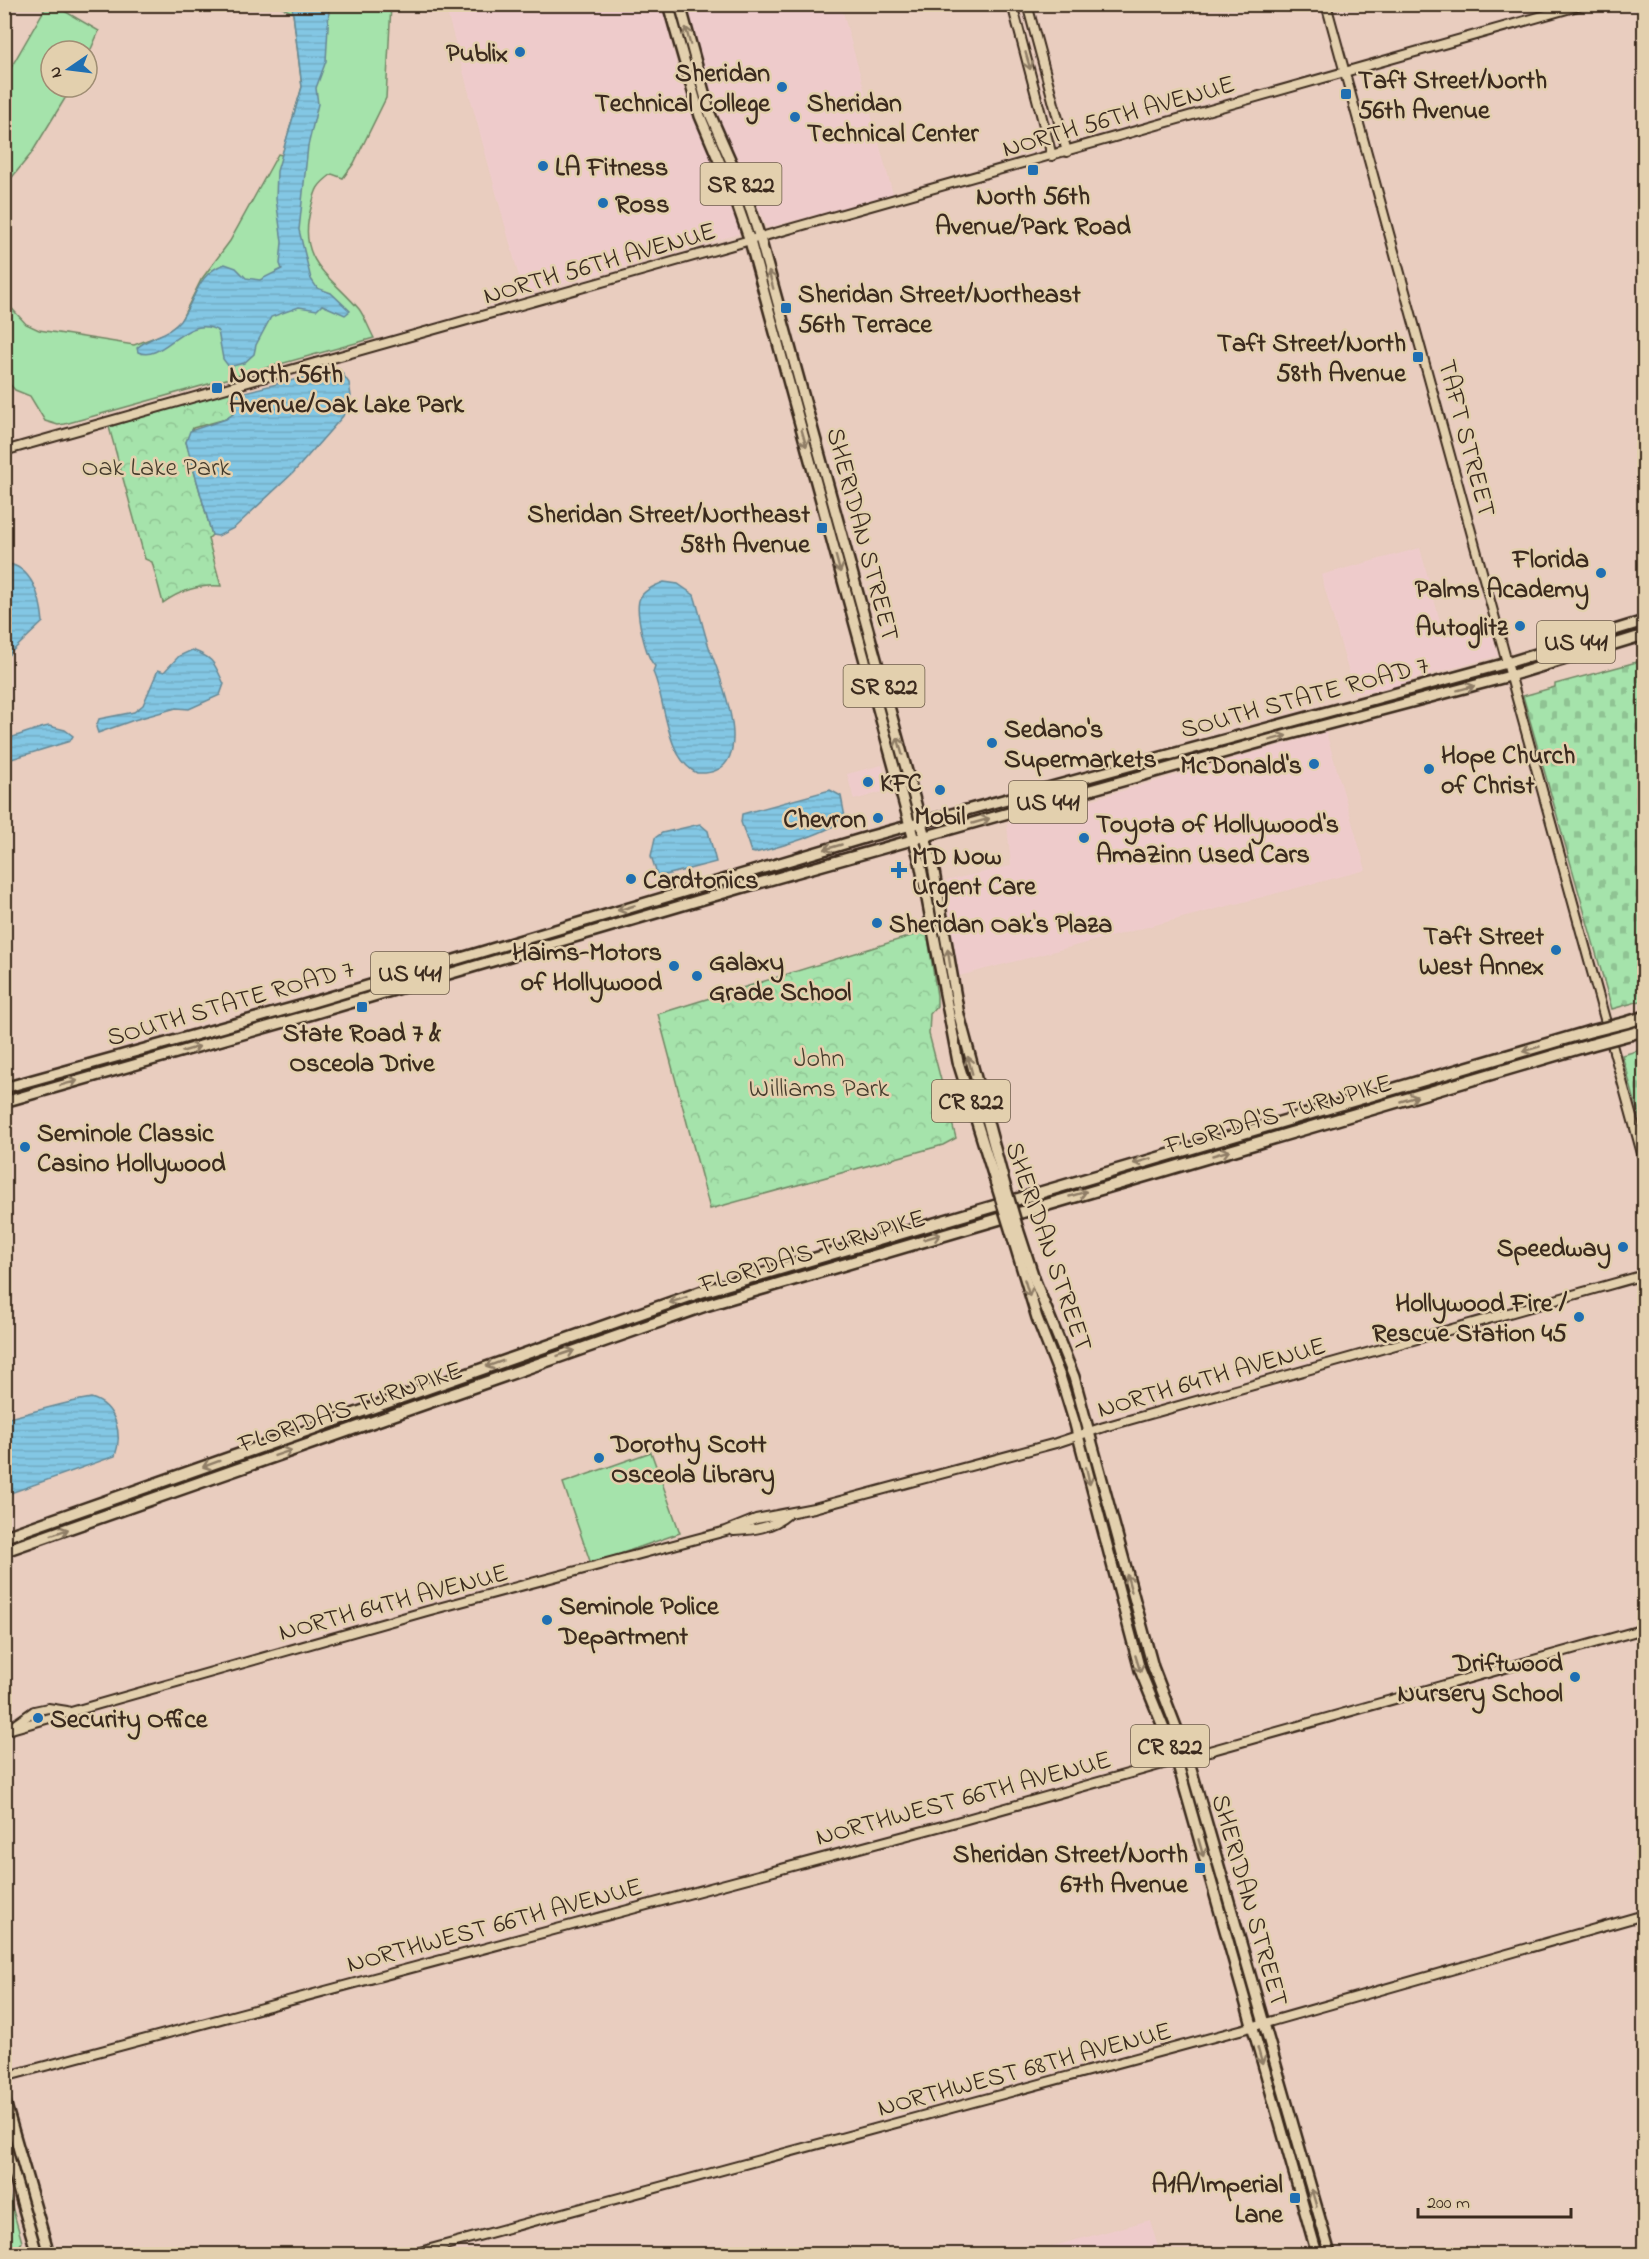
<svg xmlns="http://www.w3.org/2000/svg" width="1649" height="2259" viewBox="0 0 1649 2259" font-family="'Indie Flower',sans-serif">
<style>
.built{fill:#eecbcb}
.green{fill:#a5e3ab;stroke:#708664;stroke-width:1.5}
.cemetery{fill:url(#cemetery-stones);stroke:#708664;stroke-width:1.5}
.park{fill:url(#park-crowns);stroke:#708664;stroke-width:1.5}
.water{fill:url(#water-rules);stroke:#668895;stroke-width:1.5}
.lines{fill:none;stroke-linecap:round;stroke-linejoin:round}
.tertiary-casing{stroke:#3b2a1e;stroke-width:12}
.primary-casing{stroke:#3b2a1e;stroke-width:14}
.motorway-casing{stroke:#3b2a1e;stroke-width:15}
.tertiary{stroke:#e3d0ae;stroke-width:8}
.primary{stroke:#e3d0ae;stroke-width:9}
.motorway{stroke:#e3d0ae;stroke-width:10}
.primary-bridge-casing{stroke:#3b2a1e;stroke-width:14;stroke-linecap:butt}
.motorway-bridge-casing{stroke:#3b2a1e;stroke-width:15;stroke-linecap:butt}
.primary-bridge{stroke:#e3d0ae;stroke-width:9}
.motorway-bridge{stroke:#e3d0ae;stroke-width:10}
.oneway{stroke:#8f7d66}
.poi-dot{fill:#1f6fb2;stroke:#e3d0ae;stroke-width:2}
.labels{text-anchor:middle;stroke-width:5;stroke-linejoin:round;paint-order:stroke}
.shield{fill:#e3d0ae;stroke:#6d5c49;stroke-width:1.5}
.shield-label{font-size:24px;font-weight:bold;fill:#3b2a1e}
.poi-label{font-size:26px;font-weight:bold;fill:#3b2a1e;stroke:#e3d0ae;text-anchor:start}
.street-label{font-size:26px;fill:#3b2a1e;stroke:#e3d0ae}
.park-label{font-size:26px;fill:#463c2c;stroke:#e3d0ae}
</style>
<defs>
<pattern id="cemetery-stones" width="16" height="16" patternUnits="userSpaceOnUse" patternTransform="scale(1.5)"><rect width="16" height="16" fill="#a5e3ab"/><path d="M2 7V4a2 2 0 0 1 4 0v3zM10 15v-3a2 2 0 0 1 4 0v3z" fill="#8fc393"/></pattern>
<pattern id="park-crowns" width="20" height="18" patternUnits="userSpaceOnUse" patternTransform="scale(1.5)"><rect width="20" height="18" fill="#a5e3ab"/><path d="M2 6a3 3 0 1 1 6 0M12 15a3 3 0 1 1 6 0" fill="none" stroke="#8fc393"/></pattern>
<pattern id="water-rules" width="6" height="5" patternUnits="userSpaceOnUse" patternTransform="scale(1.5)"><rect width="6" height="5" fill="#83c7e4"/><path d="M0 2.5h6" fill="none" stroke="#72abc3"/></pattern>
</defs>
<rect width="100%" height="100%" fill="#e9cdbf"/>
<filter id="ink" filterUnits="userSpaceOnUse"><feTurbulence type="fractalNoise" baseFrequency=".0167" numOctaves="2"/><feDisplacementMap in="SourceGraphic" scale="12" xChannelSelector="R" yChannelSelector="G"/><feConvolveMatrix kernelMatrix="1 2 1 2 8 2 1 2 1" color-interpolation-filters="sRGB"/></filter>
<g filter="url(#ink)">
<g class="built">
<polygon points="445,5 662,5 681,82 740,230 739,234 524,295"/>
<polygon points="686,5 841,5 893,194 767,228 729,143 710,92"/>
<polygon points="1420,548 1444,636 1490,624 1498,656 1416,678 1401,685 1355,694 1321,575"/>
<polygon points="1326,732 1366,870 959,976 945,881 1011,866 1007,824"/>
<polygon points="882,765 889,790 854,800 847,774"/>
<polygon points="1150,2220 1160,2254 1024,2254"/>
</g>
<g class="green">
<polygon points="47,5 54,5 99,31 87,58 87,51 51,51 51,87 72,87 31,154 5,186 5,78"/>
<path d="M277,5H391L386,98L354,163L343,178L332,174C316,186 316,189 311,208C296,261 330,275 359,309C365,317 369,329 374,338L65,424L58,425L45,421L30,396L15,390L5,379L4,300L26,324L39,330L134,345L166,333L180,322L201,280L230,241L278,154L282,155L302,87L293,13Z"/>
<polygon points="651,1452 680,1533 591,1564 563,1483"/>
<polygon points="4,2178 22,2242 18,2248 5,2251"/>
</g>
<g class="cemetery">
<polygon points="1644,660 1644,1000 1612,1009 1523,696 1555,687 1555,684"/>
<polygon points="1644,1049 1644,1134 1622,1055"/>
</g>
<g class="park">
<path d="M235,388L233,414L226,419L193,428L186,442L212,535L208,539L221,586C201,584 179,591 163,603L152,562L145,559L109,427Z"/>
<polygon points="927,931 937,996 937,1006 930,1014 929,1034 956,1138 943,1145 710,1209 658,1014"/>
</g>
<g class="water">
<path d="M292,5H333L329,10L326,61L316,88L318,104L308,146L299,230L311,279L317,288L331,293L350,311L345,315L322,305L317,310L299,307L271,317L256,345L254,354L244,363L229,367L223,359L218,331C186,312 163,364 138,352L137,348C150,336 169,335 180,321C196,299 197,273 225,264L236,268L246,278L260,280L282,269L280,264L282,242L276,199L277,171L302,87Z"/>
<polygon points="339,369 349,383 351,396 343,416 293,473 234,528 218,536 212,535 186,442 190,431 226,419 233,414 236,394"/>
<path d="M5,563C32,566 41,598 43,622L5,658Z"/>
<path d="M664,582L678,584L694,595C700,613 703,629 709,647C719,675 764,777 697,773C665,758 666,700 653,672L655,666C646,658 634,610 640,598C644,590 656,585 664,582Z"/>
<path d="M192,650C214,658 214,663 224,684L220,695L189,709L176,708L134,720L98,733L96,727L99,719L134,712L143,705L158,670L164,672L179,656Z"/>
<path d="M49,726L65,730L73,736L70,741L5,761V739C20,736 33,729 49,726Z"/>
<path d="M830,790L841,796L845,817C834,832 775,848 755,853L751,852L741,822L742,814Z"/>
<polygon points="700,824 708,831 716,862 658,877 651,856 655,838 662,833"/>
<path d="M91,1398C116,1405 123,1434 115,1456L5,1495V1419C34,1412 61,1403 91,1398Z"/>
</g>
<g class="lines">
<g class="tertiary-casing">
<g id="tertiary">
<polyline points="1012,4 1052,156"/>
<polyline points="1027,4 1067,152"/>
<polyline points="1326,4 1644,1161"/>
<polyline points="4,451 1585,4"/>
<path d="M734,1531C753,1530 772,1528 787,1515"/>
<polyline points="13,1726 34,1711 48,1708 67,1711"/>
<polyline points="4,1731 427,1611 726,1531 756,1519 814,1508 1056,1443 1104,1427 1644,1275"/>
<polyline points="4,2077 942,1826 1644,1629"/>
<polyline points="17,2254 36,2249"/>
<polyline points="412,2254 1251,2027 1644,1915"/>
</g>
</g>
<g class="primary-casing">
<g id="primary">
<polyline points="668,4 700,116 736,201 750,241 920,862 958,1062 996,1184"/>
<polyline points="680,4 710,114 747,198 760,238 933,866 959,1015 1004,1182"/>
<polyline points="4,1088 303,1005 871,836 1507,663 1644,621"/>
<polyline points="4,1102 306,1016 741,888 1283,736 1510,676 1644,635"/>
<polyline points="1018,1229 1035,1281 1074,1377 1153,1667 1188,1758 1330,2254"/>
<polyline points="1011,1232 1037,1318 1061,1379 1075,1424 1140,1670 1177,1761 1317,2254"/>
<polyline points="4,2098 49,2254"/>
<polyline points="4,2140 37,2254"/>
</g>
</g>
<g class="motorway-casing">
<g id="motorway">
<polyline points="1628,1022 1644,1017"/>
<polyline points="1631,1034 1644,1030"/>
<polyline points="4,1537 701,1292 1588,1032"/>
<polyline points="4,1551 707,1305 1590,1045"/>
</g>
</g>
<use href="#tertiary" class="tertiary"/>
<use href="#primary" class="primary"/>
<use href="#motorway" class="motorway"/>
<g class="primary-bridge-casing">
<g id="primary-bridge">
<polyline points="1004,1182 1018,1229"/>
<polyline points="996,1184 1011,1232"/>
</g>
</g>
<g class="motorway-bridge-casing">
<g id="motorway-bridge">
<polyline points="1588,1032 1628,1022"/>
<polyline points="1590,1045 1631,1034"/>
</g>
</g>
<use href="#primary-bridge" class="primary-bridge"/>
<use href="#motorway-bridge" class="motorway-bridge"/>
</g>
<defs><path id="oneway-shaft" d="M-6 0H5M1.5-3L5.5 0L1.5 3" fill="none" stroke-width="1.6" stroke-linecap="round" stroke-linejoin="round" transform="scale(1.5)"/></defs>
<g class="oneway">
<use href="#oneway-shaft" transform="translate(688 36) rotate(-105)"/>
<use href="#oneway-shaft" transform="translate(1028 61) rotate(74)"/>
<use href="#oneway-shaft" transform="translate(771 280) rotate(-105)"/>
<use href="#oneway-shaft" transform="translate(804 438) rotate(74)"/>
<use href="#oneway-shaft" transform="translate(838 564) rotate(75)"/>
<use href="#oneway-shaft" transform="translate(1466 688) rotate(-15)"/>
<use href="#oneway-shaft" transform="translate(1278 738) rotate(-15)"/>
<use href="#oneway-shaft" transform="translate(900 746) rotate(-105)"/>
<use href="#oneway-shaft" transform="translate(981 821) rotate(-16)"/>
<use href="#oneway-shaft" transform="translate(833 847) rotate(164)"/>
<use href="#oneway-shaft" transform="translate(626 908) rotate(164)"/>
<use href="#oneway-shaft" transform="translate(949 958) rotate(-99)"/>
<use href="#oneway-shaft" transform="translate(191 1049) rotate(-16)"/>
<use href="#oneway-shaft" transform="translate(1531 1049) rotate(164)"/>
<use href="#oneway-shaft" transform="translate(970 1065) rotate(-105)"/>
<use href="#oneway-shaft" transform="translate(69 1083) rotate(-15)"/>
<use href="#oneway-shaft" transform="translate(1409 1099) rotate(-16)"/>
<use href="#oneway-shaft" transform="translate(1221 1153) rotate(-16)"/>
<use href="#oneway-shaft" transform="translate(1142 1161) rotate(164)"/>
<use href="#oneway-shaft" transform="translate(1078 1194) rotate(-16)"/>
<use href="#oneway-shaft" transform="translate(932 1237) rotate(-16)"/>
<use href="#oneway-shaft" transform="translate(1027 1288) rotate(73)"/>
<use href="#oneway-shaft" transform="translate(678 1300) rotate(161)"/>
<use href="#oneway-shaft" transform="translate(566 1353) rotate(-19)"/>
<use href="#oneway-shaft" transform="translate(494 1364) rotate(160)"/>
<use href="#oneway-shaft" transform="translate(283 1453) rotate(-19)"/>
<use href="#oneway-shaft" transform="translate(211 1464) rotate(160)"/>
<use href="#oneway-shaft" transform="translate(1088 1476) rotate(78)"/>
<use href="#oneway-shaft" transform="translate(60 1532) rotate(-19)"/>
<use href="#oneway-shaft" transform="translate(1129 1583) rotate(-106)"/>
<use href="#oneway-shaft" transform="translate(1138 1664) rotate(73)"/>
<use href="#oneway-shaft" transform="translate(1201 1848) rotate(74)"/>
<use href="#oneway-shaft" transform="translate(1260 2056) rotate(74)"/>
<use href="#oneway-shaft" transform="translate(1314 2198) rotate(-106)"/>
</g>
</g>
<g class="poi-dot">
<circle cx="520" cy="52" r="6"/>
<circle cx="782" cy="87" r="6"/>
<rect x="1340" y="88" width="12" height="12" rx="3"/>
<circle cx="795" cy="117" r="6"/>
<circle cx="543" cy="166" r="6"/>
<rect x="1027" y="164" width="12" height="12" rx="3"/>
<circle cx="603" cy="203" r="6"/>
<rect x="780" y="302" width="12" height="12" rx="3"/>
<rect x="1412" y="351" width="12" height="12" rx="3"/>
<rect x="211" y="382" width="12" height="12" rx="3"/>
<rect x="816" y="522" width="12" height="12" rx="3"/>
<circle cx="1601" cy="573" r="6"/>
<circle cx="1520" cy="626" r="6"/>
<circle cx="992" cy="743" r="6"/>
<circle cx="1314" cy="764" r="6"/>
<circle cx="1429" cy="769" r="6"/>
<circle cx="868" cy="782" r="6"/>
<circle cx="940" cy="790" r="6"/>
<circle cx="878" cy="818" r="6"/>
<circle cx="1084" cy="838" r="6"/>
<path d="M896 861h6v6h6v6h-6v6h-6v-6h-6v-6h6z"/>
<circle cx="631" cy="879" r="6"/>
<circle cx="877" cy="923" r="6"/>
<circle cx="1556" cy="950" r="6"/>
<circle cx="674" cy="966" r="6"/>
<circle cx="697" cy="976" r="6"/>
<rect x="356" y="1001" width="12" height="12" rx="3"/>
<circle cx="25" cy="1147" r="6"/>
<circle cx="1623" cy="1247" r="6"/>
<circle cx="1579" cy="1317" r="6"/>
<circle cx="599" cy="1458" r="6"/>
<circle cx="547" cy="1620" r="6"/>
<circle cx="1575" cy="1677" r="6"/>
<circle cx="38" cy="1718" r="6"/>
<rect x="1194" y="1862" width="12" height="12" rx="3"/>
<rect x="1289" y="2192" width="12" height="12" rx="3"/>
</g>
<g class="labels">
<g class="shield">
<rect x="700.5" y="163" width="81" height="42" rx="4.5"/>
<rect x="1537" y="621" width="78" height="42" rx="4.5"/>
<rect x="843.5" y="665" width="81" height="42" rx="4.5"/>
<rect x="1009" y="781" width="78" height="42" rx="4.5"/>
<rect x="371" y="952" width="78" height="42" rx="4.5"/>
<rect x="932" y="1080" width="78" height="42" rx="4.5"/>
<rect x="1131" y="1725" width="78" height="42" rx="4.5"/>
</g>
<g class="shield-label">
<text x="741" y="192">SR 822</text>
<text x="1576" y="650">US 441</text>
<text x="884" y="694">SR 822</text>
<text x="1048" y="810">US 441</text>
<text x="410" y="981">US 441</text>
<text x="971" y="1109">CR 822</text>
<text x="1170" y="1754">CR 822</text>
</g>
<g class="poi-label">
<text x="508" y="61" text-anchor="end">Publix</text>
<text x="770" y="81" text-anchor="end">Sheridan<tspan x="770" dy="30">Technical College</tspan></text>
<text x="1358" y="88">Taft Street/North<tspan x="1358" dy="30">56th Avenue</tspan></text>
<text x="807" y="111">Sheridan<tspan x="807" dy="30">Technical Center</tspan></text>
<text x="555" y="175">LA Fitness</text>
<text x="1033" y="204" text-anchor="middle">North 56th<tspan x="1033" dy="30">Avenue/Park Road</tspan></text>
<text x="615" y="212">Ross</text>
<text x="798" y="302">Sheridan Street/Northeast<tspan x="798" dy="30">56th Terrace</tspan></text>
<text x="1406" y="351" text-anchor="end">Taft Street/North<tspan x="1406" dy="30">58th Avenue</tspan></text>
<text x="229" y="382">North 56th<tspan x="229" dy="30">Avenue/Oak Lake Park</tspan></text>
<text x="810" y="522" text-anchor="end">Sheridan Street/Northeast<tspan x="810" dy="30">58th Avenue</tspan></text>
<text x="1589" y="567" text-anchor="end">Florida<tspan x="1589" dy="30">Palms Academy</tspan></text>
<text x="1508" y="635" text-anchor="end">Autoglitz</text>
<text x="1004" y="737">Sedano's<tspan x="1004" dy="30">Supermarkets</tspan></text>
<text x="1441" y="763">Hope Church<tspan x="1441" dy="30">of Christ</tspan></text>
<text x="1302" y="773" text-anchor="end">McDonald's</text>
<text x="880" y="791">KFC</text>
<text x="940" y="824" text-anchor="middle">Mobil</text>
<text x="866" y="827" text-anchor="end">Chevron</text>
<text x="1096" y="832">Toyota of Hollywood's<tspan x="1096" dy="30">AmaZinn Used Cars</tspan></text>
<text x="912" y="864">MD Now<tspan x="912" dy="30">Urgent Care</tspan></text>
<text x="643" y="888">Cardtonics</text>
<text x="889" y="932">Sheridan Oak's Plaza</text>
<text x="1544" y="944" text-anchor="end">Taft Street<tspan x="1544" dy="30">West Annex</tspan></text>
<text x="662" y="960" text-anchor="end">Haims-Motors<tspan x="662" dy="30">of Hollywood</tspan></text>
<text x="709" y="970">Galaxy<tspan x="709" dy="30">Grade School</tspan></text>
<text x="362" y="1041" text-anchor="middle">State Road 7 &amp;<tspan x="362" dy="30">Osceola Drive</tspan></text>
<text x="37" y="1141">Seminole Classic<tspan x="37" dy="30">Casino Hollywood</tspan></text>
<text x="1611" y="1256" text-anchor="end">Speedway</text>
<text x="1567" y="1311" text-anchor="end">Hollywood Fire /<tspan x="1567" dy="30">Rescue Station 45</tspan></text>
<text x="611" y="1452">Dorothy Scott<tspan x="611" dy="30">Osceola Library</tspan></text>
<text x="559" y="1614">Seminole Police<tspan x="559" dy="30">Department</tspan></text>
<text x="1563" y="1671" text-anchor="end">Driftwood<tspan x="1563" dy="30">Nursery School</tspan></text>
<text x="50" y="1727">Security Office</text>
<text x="1188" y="1862" text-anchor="end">Sheridan Street/North<tspan x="1188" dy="30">67th Avenue</tspan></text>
<text x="1283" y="2192" text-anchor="end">A1A/Imperial<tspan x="1283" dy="30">Lane</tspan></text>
</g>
<g class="street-label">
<text transform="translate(1118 115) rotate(-16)" y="9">NORTH 56TH AVENUE</text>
<text transform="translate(599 262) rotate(-16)" y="9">NORTH 56TH AVENUE</text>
<text transform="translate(1468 438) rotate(75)" y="9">TAFT STREET</text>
<text transform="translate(864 534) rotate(75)" y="9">SHERIDAN STREET</text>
<text transform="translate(1304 696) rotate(-15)" y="9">SOUTH STATE ROAD 7</text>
<text transform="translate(230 1002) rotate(-16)" y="9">SOUTH STATE ROAD 7</text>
<text transform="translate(1278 1113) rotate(-16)" y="9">FLORIDA'S TURNPIKE</text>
<text transform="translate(1050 1246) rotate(71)" y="9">SHERIDAN STREET</text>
<text transform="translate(812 1250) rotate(-17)" y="9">FLORIDA'S TURNPIKE</text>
<text transform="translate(1211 1376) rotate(-16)" y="9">NORTH 64TH AVENUE</text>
<text transform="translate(350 1406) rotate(-19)" y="9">FLORIDA'S TURNPIKE</text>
<text transform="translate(393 1601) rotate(-15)" y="9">NORTH 64TH AVENUE</text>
<text transform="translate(963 1797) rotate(-15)" y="9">NORTHWEST 66TH AVENUE</text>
<text transform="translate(1251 1900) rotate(74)" y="9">SHERIDAN STREET</text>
<text transform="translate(494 1924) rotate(-15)" y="9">NORTHWEST 66TH AVENUE</text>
<text transform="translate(1024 2068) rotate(-15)" y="9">NORTHWEST 68TH AVENUE</text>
</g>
<g class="park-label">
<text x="156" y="475">Oak Lake Park</text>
<text x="819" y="1066">John<tspan x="819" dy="30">Williams Park</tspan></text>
</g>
</g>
<rect width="1649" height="2259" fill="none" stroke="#e3d0ae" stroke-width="24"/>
<rect x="12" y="12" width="1625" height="2235" fill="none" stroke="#3b2a1e" stroke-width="2" filter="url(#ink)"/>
<g transform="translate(69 69) rotate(256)"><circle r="28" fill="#e3d0ae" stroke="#a08e74" stroke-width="1.5"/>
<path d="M0-4.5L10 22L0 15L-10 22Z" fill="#1f6fb2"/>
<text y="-9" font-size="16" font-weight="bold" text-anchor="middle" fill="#3b2a1e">N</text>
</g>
<path d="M1418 2208v9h153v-9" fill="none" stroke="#3b2a1e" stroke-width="3"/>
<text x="1427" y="2208" font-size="18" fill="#3b2a1e" stroke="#e3d0ae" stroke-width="4.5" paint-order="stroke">200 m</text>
</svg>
